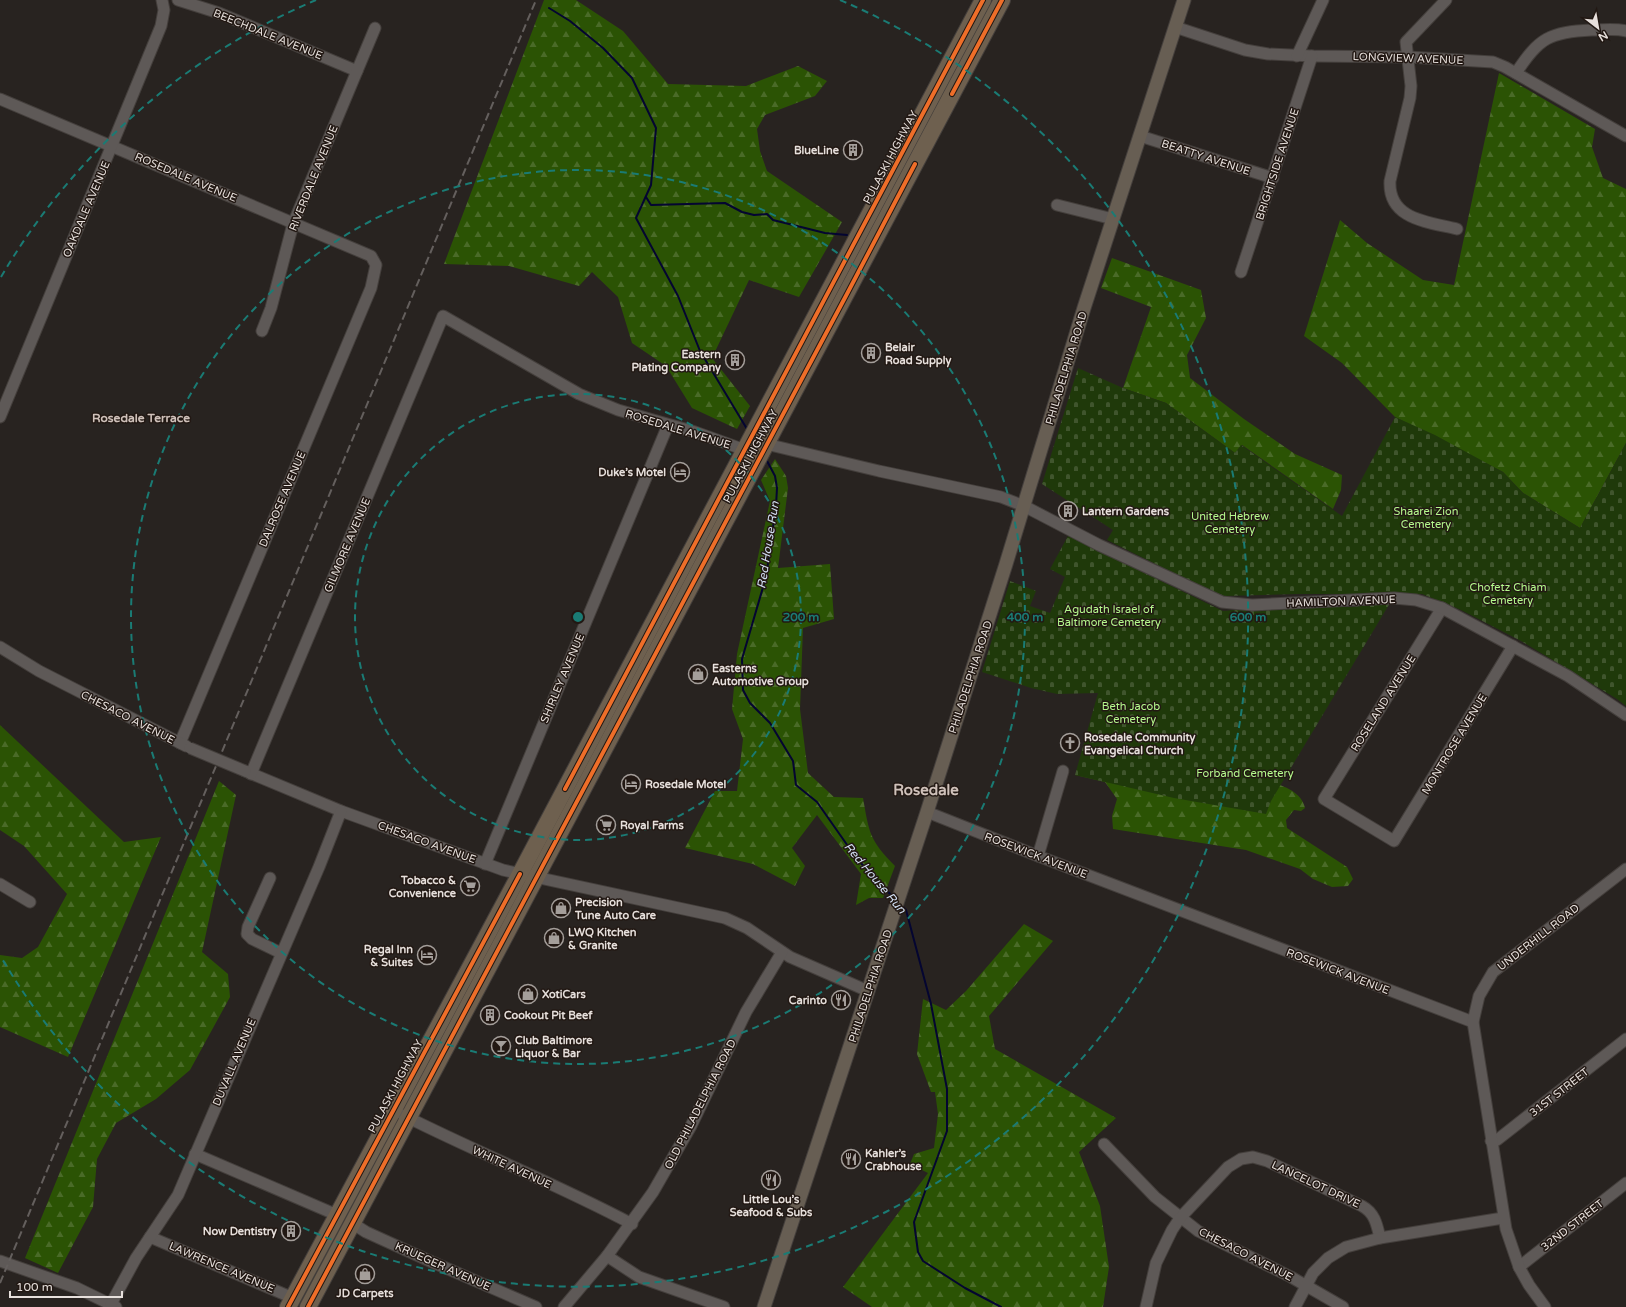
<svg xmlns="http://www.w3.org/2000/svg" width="1626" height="1307" viewBox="0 0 1626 1307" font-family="'Varela Round',sans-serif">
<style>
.forest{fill:url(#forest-firs)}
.cemetery{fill:url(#cemetery-stones)}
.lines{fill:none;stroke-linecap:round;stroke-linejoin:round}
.stream{stroke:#040531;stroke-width:2}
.minor-casing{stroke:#443f3c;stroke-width:13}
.major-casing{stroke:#443f3c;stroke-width:15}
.highway-casing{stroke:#443f3c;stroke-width:18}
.minor{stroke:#5e5957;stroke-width:11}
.major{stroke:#675e53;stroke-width:13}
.highway{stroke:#6e604f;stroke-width:16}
.rail{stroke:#645f5d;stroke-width:2;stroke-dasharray:8 4;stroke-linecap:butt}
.minor-bridge-casing{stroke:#443f3c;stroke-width:13;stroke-linecap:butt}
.minor-bridge{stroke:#5e5957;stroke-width:11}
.cycleway-casing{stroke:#221813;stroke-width:6}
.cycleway{stroke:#ee6e29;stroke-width:4}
.ring{fill:none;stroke:#1a7b74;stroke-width:2;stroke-dasharray:7 5}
.labels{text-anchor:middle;stroke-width:3;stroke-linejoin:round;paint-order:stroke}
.street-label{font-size:11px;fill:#e7e0dc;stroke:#221813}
.poi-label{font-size:11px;font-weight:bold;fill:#e7e0dc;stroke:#221813;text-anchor:start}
.park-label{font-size:11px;fill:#b5f98d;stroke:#221813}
.neighbourhood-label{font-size:12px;font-weight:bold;fill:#cfc1ba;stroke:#221813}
.water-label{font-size:12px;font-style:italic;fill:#d0ddf1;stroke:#221813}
.district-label{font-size:15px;font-weight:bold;fill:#cfc1ba;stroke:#221813}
.centre{fill:#1a7b74;stroke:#221813;stroke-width:2}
.ring-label{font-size:12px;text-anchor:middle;font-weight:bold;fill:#1a7b74;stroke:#221813;stroke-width:3;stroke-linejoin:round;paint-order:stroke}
</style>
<defs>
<pattern id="forest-firs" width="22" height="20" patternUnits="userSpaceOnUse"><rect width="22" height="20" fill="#2b5304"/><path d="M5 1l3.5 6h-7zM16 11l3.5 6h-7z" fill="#4a6b28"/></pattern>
<pattern id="cemetery-stones" width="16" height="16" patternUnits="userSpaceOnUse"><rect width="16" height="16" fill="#1f390a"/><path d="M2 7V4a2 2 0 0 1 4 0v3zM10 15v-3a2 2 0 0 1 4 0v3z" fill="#40552d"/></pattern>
</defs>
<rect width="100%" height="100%" fill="#282320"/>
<g class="forest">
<polygon points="544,0 576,0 623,31 668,84 746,86 798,66 827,81 815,96 765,115 757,129 760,151 767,171 842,222 799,297 749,280 712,358 750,406 737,429 692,408 666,366 632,343 618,297 592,272 579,286 509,266 444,264"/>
<polygon points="1499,73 1595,129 1592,147 1603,178 1626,189 1626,443 1580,528 1523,493 1503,472 1395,417 1342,363 1304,336 1340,220 1367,243 1423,280 1454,285"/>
<polygon points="1112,258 1201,290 1206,318 1187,355 1190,378 1244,419 1295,454 1342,475 1341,490 1333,509 1242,445 1235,453 1166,403 1123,388 1151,307 1101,288"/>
<path d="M775,459L786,476L788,488L778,568L830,564L834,619L803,628L800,709L808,773L834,797L863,798C869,832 869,840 895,866L883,898H869L856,905L861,874L817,815L792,848L805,866L795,886L753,864L685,848L715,791H737L743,739L732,709L737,654L770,501L761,480Z"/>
<polygon points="0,725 124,842 161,837 68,1057 0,1027 0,955 22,958 38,947 67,894 24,846 0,830"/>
<path d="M1075,775L1264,780C1280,785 1301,790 1305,808L1301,811L1294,810L1286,820L1287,828L1347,867L1353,879L1348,886L1332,887L1313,879L1300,869L1246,850L1113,829L1112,816L1117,799L1105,782Z"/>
<polygon points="219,781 236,795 202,952 228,974 230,997 190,1070 156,1099 116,1123 97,1159 93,1207 58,1273 25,1258"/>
<polygon points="1024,924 1053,941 989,1016 995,1049 1116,1118 1079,1152 1100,1206 1109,1267 1103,1307 872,1307 843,1287 928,1173 910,1164 914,1154 934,1148 938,1114 935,1092 931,1092 917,1054 923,999 946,1010 966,991"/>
</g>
<g class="cemetery">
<polygon points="1078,368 1123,388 1166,403 1235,453 1241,445 1342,516 1395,417 1435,435 1503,472 1523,493 1580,528 1626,443 1626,706 1617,699 1521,641 1461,610 1422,594 1298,594 1225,596 1216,594 1107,540 1113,530 1042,484"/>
<polygon points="1068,536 1223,611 1273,607 1352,607 1390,603 1271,801 1266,814 1174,798 1075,775 1098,693 1057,694 1031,688 982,672 1010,581 1036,591 1030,606 1050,613 1065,577 1050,569"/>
</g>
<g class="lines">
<g class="stream">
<polyline points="549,8 570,21 603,48 632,78 656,128 651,185 636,218 678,296 700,351 747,429"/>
<polyline points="646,197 651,205 725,203 742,212 754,215 767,214 773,220 825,233 847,235"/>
<polyline points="766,459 775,476 777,488 776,506 766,577 742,659 743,690 750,703 770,723 793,761 796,785 817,802 857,859 893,897"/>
<polyline points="902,906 906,910 931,1004 947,1089 947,1131 914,1222 918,1252 923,1261 965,1288 1001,1307"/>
</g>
<g class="minor-casing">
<g id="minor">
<polyline points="178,0 219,13 357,71"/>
<path d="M1446,0L1406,42L1411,86L1410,98L1390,181C1388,220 1429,222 1457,229"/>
<polyline points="1175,27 1245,50 1268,54 1312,56 1408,57 1493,62 1505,67 1626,136"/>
<polyline points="1297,56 1323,0"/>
<path d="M1516,73C1539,38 1549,32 1592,30C1603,30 1615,28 1626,31"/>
<polyline points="0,99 371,256 376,265 371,288 180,743"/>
<polyline points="1140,136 1273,178"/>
<polyline points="1057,205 1113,219"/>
<polyline points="1241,272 1312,56"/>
<polyline points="262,331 271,308 293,224 375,28"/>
<polyline points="0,417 161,26 164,10 162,0"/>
<polyline points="1442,608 1324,799 1394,841 1513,646"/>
<polyline points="0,647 39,671 186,746"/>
<polyline points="245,771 341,811 503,870 725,918 747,928 790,957 868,991"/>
<polyline points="251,774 443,316 579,394 618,410 695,432 745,450 766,444 879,471 1001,497 1024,506 1099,545 1222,602 1252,605 1394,598 1416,600 1442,608 1568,676 1626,715"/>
<polyline points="927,812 1038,856 1473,1022"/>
<polyline points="1038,856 1063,771"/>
<polyline points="485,864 668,425"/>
<polyline points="270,878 248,927 247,934 252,939 281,953"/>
<polyline points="0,884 30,902"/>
<path d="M403,1115C478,1153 557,1184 632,1224"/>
<polyline points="1491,1141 1497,1140 1626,1039"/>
<polyline points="1104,1144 1155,1197 1198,1231 1291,1277 1343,1307"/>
<polyline points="195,1154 337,1215"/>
<polyline points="352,1223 366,1232 432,1262 536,1307"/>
<polyline points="150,1237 293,1298"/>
<polyline points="607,1256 639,1277 724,1307"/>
<polyline points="0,1261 77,1288 116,1307"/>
<polyline points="1519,1267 1626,1183"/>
<polyline points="111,1304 136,1258 178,1195 319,867 341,811"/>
<polyline points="564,1307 607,1256 653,1192 691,1126 746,1012 782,952"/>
<path d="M1146,1307L1156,1263L1172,1230L1180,1218L1228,1167L1241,1159L1253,1157L1267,1161L1362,1206C1375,1213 1377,1225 1380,1238"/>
<polyline points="1295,1307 1313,1273 1328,1258 1346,1247 1380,1238 1503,1218"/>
<polyline points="1545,1307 1529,1285 1519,1267 1506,1229 1473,1022 1479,996 1493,972 1626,869"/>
</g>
</g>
<g class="major-casing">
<polyline id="major" points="764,1307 927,812 1006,564 1084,308 1184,0"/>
</g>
<g class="highway-casing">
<g id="highway">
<polyline points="288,1307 520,874 983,0"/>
<polyline points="308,1307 1002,0"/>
</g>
</g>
<use href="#minor" class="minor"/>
<use href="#major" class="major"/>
<use href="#highway" class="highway"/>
<polyline class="rail" points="0,1283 536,0"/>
<g class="minor-bridge-casing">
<polyline id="minor-bridge" points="190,748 245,771"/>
</g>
<use href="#minor-bridge" class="minor-bridge"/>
<g class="cycleway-casing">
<g id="cycleway">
<polyline points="952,94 1002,0"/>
<polyline points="565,789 983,0"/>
<polyline points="288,1307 520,874"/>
<polyline points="308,1307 848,292 915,164"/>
</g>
</g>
<use href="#cycleway" class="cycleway"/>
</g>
<g class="ring">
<circle cx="578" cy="617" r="223"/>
<circle cx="578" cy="617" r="447"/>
<path d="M1 277A670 670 0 0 1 316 0M840 0A670 670 0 1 1 1 957"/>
</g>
<defs>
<g id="building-ring" transform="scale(1)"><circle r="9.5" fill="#221813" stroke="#a49e9a" stroke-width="1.5"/><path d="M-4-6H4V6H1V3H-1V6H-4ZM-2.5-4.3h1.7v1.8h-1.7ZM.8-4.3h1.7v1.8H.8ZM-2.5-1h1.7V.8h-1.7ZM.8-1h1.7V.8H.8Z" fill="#a49e9a"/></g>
<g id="hotel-ring" transform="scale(1)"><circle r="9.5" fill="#221813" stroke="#a49e9a" stroke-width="1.5"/><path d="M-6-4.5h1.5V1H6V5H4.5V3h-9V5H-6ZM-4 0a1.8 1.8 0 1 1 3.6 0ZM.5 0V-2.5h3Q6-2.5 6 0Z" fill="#a49e9a"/></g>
<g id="shop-ring" transform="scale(1)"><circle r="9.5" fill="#221813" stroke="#a49e9a" stroke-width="1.5"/><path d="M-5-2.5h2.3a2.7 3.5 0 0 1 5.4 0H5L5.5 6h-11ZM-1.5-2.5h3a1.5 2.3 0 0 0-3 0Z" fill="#a49e9a"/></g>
<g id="church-ring" transform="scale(1)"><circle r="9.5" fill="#221813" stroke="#a49e9a" stroke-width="1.5"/><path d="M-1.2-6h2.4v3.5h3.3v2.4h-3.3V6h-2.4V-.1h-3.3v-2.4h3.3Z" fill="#a49e9a"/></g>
<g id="supermarket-ring" transform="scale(1)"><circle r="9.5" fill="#221813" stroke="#a49e9a" stroke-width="1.5"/><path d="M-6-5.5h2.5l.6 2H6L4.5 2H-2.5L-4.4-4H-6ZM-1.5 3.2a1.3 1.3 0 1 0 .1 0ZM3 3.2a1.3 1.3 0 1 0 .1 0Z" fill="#a49e9a"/></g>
<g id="restaurant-ring" transform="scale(1)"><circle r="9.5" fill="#221813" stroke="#a49e9a" stroke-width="1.5"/><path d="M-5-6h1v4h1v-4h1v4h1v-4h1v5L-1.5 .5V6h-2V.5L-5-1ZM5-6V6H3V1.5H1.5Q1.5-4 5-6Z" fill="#a49e9a"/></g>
<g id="bar-ring" transform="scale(1)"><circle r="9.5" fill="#221813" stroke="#a49e9a" stroke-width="1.5"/><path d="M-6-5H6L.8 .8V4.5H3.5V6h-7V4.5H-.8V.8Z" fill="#a49e9a"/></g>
</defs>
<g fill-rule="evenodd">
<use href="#building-ring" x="853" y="150"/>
<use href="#building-ring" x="871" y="353"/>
<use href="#building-ring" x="735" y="360"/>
<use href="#hotel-ring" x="680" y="472"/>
<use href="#building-ring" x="1068" y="511"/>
<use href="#shop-ring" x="698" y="674"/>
<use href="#church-ring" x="1070" y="743"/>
<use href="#hotel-ring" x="631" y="784"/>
<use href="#supermarket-ring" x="606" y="825"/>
<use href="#supermarket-ring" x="470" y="886"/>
<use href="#shop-ring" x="561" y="908"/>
<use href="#shop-ring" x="554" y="938"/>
<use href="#hotel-ring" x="427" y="955"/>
<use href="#shop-ring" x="528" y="994"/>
<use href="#restaurant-ring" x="841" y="1000"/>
<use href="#building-ring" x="490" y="1015"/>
<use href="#bar-ring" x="501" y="1046"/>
<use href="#restaurant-ring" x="851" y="1159"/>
<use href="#restaurant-ring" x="771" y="1180"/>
<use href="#building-ring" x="291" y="1231"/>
<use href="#shop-ring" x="365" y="1274"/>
</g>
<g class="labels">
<g class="street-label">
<text transform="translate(268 34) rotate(22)" y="4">BEECHDALE AVENUE</text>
<text transform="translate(1408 58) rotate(2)" y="4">LONGVIEW AVENUE</text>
<text transform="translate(890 157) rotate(-62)" y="4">PULASKI HIGHWAY</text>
<text transform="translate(1206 157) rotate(18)" y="4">BEATTY AVENUE</text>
<text transform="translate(1277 164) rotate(-72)" y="4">BRIGHTSIDE AVENUE</text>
<text transform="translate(186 177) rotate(23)" y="4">ROSEDALE AVENUE</text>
<text transform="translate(313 178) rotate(-68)" y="4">RIVERDALE AVENUE</text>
<text transform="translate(86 209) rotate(-67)" y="4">OAKDALE AVENUE</text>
<text transform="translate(1066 368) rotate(-73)" y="4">PHILADELPHIA ROAD</text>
<text transform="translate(678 429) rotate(17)" y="4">ROSEDALE AVENUE</text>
<text transform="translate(750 456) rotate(-62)" y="4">PULASKI HIGHWAY</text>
<text transform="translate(282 499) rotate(-67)" y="4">DALROSE AVENUE</text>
<text transform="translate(347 545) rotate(-67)" y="4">GILMORE AVENUE</text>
<text transform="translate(1341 601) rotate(-2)" y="4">HAMILTON AVENUE</text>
<text transform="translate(970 677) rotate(-72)" y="4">PHILADELPHIA ROAD</text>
<text transform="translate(562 678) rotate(-67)" y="4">SHIRLEY AVENUE</text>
<text transform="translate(1383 703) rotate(-58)" y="4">ROSELAND AVENUE</text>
<text transform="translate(128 717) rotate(27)" y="4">CHESACO AVENUE</text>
<text transform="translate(1454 744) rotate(-59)" y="4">MONTROSE AVENUE</text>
<text transform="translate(427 842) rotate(20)" y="4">CHESACO AVENUE</text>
<text transform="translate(1036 855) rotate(21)" y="4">ROSEWICK AVENUE</text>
<text transform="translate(1538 937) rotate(-38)" y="4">UNDERHILL ROAD</text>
<text transform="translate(1338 971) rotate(21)" y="4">ROSEWICK AVENUE</text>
<text transform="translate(870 986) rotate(-72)" y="4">PHILADELPHIA ROAD</text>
<text transform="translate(234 1062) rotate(-67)" y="4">DUVALL AVENUE</text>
<text transform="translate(395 1086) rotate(-62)" y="4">PULASKI HIGHWAY</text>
<text transform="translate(1559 1092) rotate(-38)" y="4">31ST STREET</text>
<text transform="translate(700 1104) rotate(-63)" y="4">OLD PHILADELPHIA ROAD</text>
<text transform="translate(512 1167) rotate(25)" y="4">WHITE AVENUE</text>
<text transform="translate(1316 1184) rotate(25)" y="4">LANCELOT DRIVE</text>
<text transform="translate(1572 1225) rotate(-38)" y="4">32ND STREET</text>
<text transform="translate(1246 1254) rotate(27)" y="4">CHESACO AVENUE</text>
<text transform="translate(443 1266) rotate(24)" y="4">KRUEGER AVENUE</text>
<text transform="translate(222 1267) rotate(23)" y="4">LAWRENCE AVENUE</text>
</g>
<g class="poi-label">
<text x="839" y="154" text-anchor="end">BlueLine</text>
<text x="885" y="351">Belair<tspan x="885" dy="13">Road Supply</tspan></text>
<text x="721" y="358" text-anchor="end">Eastern<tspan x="721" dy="13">Plating Company</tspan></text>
<text x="666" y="476" text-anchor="end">Duke’s Motel</text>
<text x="1082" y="515">Lantern Gardens</text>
<text x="712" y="672">Easterns<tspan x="712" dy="13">Automotive Group</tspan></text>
<text x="1084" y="741">Rosedale Community<tspan x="1084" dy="13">Evangelical Church</tspan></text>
<text x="645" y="788">Rosedale Motel</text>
<text x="620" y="829">Royal Farms</text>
<text x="456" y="884" text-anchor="end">Tobacco &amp;<tspan x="456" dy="13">Convenience</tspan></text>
<text x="575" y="906">Precision<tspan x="575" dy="13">Tune Auto Care</tspan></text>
<text x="568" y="936">LWQ Kitchen<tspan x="568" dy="13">&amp; Granite</tspan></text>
<text x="413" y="953" text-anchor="end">Regal Inn<tspan x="413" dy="13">&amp; Suites</tspan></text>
<text x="542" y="998">XotiCars</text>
<text x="827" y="1004" text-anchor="end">Carinto</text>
<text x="504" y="1019">Cookout Pit Beef</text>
<text x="515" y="1044">Club Baltimore<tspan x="515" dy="13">Liquor &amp; Bar</tspan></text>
<text x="865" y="1157">Kahler’s<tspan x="865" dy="13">Crabhouse</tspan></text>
<text x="771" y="1203" text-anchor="middle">Little Lou’s<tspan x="771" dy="13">Seafood &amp; Subs</tspan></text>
<text x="277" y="1235" text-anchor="end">Now Dentistry</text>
<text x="365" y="1297" text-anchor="middle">JD Carpets</text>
</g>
<g class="park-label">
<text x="1426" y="515">Shaarei Zion<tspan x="1426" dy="13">Cemetery</tspan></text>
<text x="1230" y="520">United Hebrew<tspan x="1230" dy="13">Cemetery</tspan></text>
<text x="1508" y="591">Chofetz Chiam<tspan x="1508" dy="13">Cemetery</tspan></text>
<text x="1109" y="613">Agudath Israel of<tspan x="1109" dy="13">Baltimore Cemetery</tspan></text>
<text x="1131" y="710">Beth Jacob<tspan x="1131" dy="13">Cemetery</tspan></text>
<text x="1245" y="777">Forband Cemetery</text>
</g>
<g class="neighbourhood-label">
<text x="141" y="422">Rosedale Terrace</text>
</g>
<g class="water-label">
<text transform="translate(768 545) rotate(-81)" y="4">Red House Run</text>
<text transform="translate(875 878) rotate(50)" y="4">Red House Run</text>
</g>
<g class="district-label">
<text x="926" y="795">Rosedale</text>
</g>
</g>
<circle cx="578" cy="617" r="6" class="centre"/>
<g class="ring-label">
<text x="801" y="621">200 m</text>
<text x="1025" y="621">400 m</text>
<text x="1248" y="621">600 m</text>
</g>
<g transform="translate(1598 28) rotate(149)" stroke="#221813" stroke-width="3" paint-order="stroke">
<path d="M0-3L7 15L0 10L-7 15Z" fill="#e7e0dc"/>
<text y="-6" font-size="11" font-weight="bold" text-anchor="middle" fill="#e7e0dc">N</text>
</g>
<path d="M10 1291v6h112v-6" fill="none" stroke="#e7e0dc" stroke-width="2"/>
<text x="16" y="1291" font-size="12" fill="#e7e0dc" stroke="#221813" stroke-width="3" paint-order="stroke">100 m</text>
</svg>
